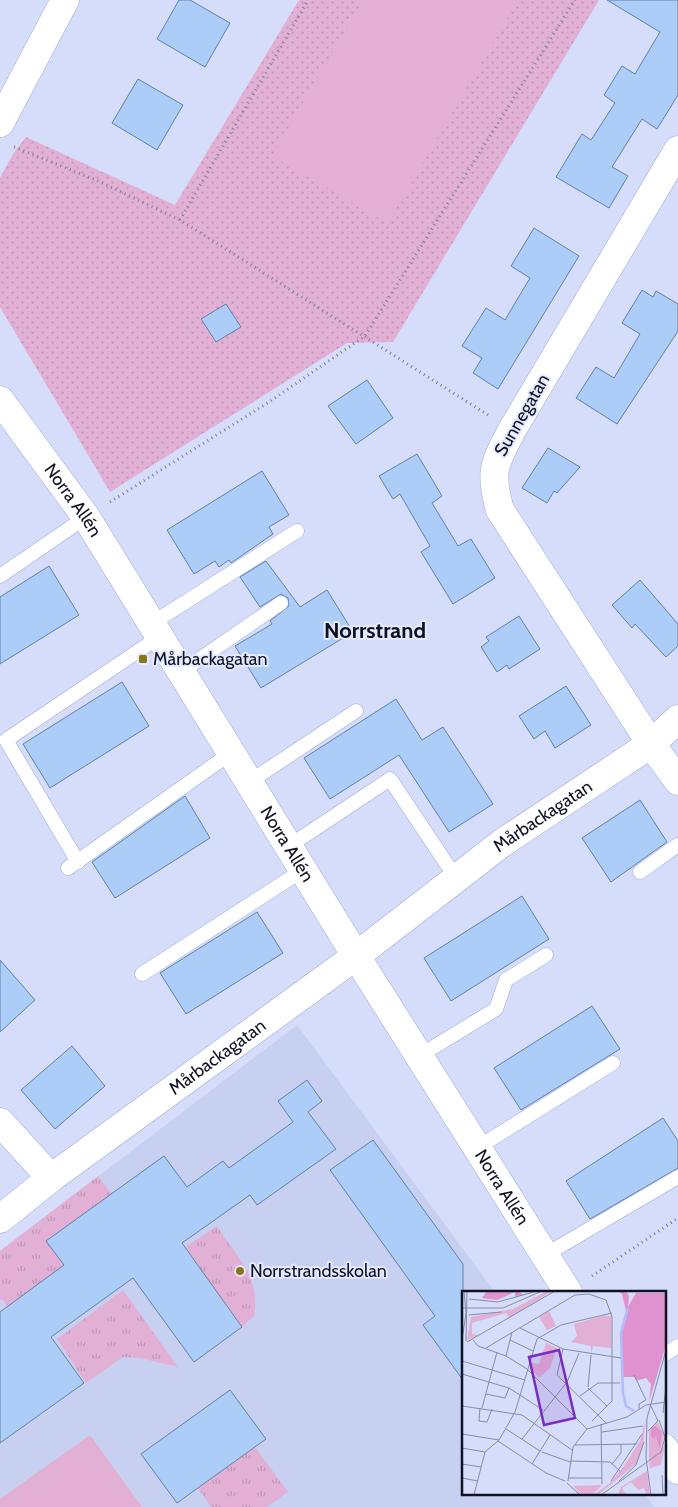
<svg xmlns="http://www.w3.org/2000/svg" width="678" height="1507" viewBox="0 0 678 1507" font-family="Cabin,sans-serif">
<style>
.built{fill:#c8d0f2}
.grass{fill:url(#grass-tufts)}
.park{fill:url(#park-dots)}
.pitch{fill:#e2b0d5}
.building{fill:#abcdf8;stroke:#6280a8}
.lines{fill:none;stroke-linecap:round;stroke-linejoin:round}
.service-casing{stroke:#9ea8d9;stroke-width:15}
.minor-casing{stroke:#9ea8d9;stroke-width:29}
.tertiary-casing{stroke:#9ea8d9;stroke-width:29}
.path{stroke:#797e96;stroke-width:3;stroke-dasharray:1 4;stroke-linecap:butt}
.service{stroke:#fff;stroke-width:14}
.minor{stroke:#fff;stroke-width:28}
.tertiary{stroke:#fff;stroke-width:28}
.poi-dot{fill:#8b7619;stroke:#e5eaff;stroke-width:2}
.labels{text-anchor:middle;stroke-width:4;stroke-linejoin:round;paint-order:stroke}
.street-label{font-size:18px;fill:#0f1223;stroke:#e5eaff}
.poi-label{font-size:18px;fill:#0f1223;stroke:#e5eaff;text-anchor:start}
.district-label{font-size:22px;font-weight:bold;fill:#0f1223;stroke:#e5eaff}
.inset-river{fill:none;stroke:#afbcfe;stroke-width:2.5}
.inset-road{fill:none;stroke:#868ca5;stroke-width:1}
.view{fill:#7b2cbf;fill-opacity:0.15;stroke:#7b2cbf;stroke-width:2.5}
.inset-edge{fill:none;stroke:#0f1223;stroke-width:2.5}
</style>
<defs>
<pattern id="grass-tufts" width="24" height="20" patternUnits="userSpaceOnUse" patternTransform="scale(1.25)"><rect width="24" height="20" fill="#e2b0d5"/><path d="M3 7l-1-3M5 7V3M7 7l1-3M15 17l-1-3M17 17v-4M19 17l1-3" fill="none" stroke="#c196b7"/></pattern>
<pattern id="park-dots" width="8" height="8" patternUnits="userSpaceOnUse" patternTransform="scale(1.25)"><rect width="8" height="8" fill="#e2b0d5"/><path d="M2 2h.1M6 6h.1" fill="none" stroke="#c196b7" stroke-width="1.8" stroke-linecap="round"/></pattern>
</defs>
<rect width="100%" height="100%" fill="#d5ddfb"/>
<polygon class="built" points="297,1025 495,1292 463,1292 463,1493 644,1493 654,1507 0,1507 0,1251"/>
<g class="grass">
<polygon points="98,1176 112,1194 46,1241 64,1265 8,1307 2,1299 0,1300 0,1251"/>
<path d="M217,1226C237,1257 261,1277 254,1316L242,1327L185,1247Z"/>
<polygon points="123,1290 178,1367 140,1358 123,1357 86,1383 57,1339"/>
<polygon points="255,1447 288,1492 267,1507 211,1507 198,1488"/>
</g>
<polygon class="park" points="299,0 599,0 393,342 347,343 110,492 0,307 0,178 13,154 26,137 175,205"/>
<g class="pitch">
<polygon points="363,0 518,0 388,223 272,156"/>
<polygon points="90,1435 142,1507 0,1507 0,1499"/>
</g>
<g class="building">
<polygon points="179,0 190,0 230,23 205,67 157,39"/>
<polygon points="607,0 678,0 678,95 657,129 642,119 612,167 628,176 609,208 556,177 582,134 591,140 615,103 604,95 622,66 635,74 660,32"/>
<polygon points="138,79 183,105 157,150 112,123"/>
<polygon points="534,228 579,256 498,389 473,373 482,358 462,346 486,308 505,320 530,278 511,266"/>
<polygon points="642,290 653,297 656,291 678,304 678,331 617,424 576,398 596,367 614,378 640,334 622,323"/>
<polygon points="226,304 241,327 216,342 201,319"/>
<polygon points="367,380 393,418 356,444 328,406"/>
<polygon points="548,448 580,467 557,493 554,491 547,503 522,488"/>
<polygon points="417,454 442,496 432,503 458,546 471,539 495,578 453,604 421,552 430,546 400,494 393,499 379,476"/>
<polygon points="262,471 289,515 269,527 273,534 231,563 229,560 219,567 215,561 194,574 167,530"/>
<polygon points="266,561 300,607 327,590 353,632 261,688 235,646 272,624 270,621 289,606 288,598 281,594 260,607 240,577"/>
<polygon points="49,566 79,615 0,664 0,597"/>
<polygon points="640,580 678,624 678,646 666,657 635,624 632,628 612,605"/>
<polygon points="519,616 540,649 509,669 507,665 497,672 481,647 489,641 486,637"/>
<polygon points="122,682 149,726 50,788 23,744"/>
<polygon points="566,686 591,725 555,748 545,731 534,739 519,716"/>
<polygon points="396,699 422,740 443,727 493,804 449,832 399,755 330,799 304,758"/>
<polygon points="185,796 210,838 115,898 92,862"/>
<polygon points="640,800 667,842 611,882 582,838"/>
<polygon points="522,896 549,939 451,1001 424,958"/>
<polygon points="257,912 283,953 186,1014 160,973"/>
<polygon points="0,960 35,1000 0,1032"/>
<polygon points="592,1006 620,1049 521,1110 494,1068"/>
<polygon points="72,1046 105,1086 55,1129 21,1090"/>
<polygon points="307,1080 322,1101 308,1112 336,1149 257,1205 250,1195 182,1243 242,1327 194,1362 133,1278 51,1337 84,1383 0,1443 0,1312 64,1265 46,1241 164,1156 187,1187 223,1161 229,1168 293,1122 278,1101"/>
<polygon points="663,1118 678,1141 678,1168 590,1219 566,1181"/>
<polygon points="373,1140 463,1264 463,1380 423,1325 435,1316 330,1170"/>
<polygon points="230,1390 266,1439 177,1503 141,1454"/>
</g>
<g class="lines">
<g class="service-casing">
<g id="service">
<polyline points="0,576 86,517"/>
<polyline points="151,624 297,531"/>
<polyline points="181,672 281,603"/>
<polyline points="249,782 356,711"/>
<polyline points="289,846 390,779 456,878"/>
<polyline points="78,862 6,740 159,637"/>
<polyline points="68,868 231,753"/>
<polyline points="640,872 678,845"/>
<polyline points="142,974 303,870"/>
<polyline points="419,1056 496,1009 506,980 546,955"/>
<polyline points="477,1148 613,1063"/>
<polyline points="545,1255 678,1177"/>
<polyline points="664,1355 678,1346"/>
</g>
</g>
<g class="minor-casing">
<g id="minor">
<polyline points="0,123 65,0"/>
<path d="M678,150L512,430C494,464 489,472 500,510L651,744L678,781"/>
<polyline points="0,1122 51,1178"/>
<path id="s1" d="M0,1219L51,1178L356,956L502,843L651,744L678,719"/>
</g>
</g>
<g class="tertiary-casing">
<g id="tertiary">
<path id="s2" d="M0,400L86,517L356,956L568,1292"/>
<polyline points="664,1448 678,1470"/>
</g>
</g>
<g class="path">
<polyline points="14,147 96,180 180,220 488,415"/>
<polyline points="180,220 308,0"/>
<polyline points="110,502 269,402 365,336 575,0"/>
<polyline points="592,1276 678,1218"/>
</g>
<use href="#service" class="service"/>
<use href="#minor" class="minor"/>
<use href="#tertiary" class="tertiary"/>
</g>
<g class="poi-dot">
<rect x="138" y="654" width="10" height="10" rx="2.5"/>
<circle cx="240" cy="1271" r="5"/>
</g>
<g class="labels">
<g class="street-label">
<text transform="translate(522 415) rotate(-60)" y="6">Sunnegatan</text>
<text dy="6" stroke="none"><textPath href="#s2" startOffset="124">Norra Allén</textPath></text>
<text dy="6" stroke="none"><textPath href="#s1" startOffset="676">Mårbackagatan</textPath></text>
<text dy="6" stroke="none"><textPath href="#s2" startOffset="529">Norra Allén</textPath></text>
<text dy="6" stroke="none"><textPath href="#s1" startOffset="271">Mårbackagatan</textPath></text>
<text dy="6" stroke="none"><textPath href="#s2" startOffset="934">Norra Allén</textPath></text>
</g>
<g class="poi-label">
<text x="153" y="665">Mårbackagatan</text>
<text x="250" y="1277">Norrstrandsskolan</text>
</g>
<g class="district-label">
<text x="375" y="638">Norrstrand</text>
</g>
</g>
<g transform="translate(462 1291)">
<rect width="204" height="204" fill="#d5ddfb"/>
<path d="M85,0H90L47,27L44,22L10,32V43L17,44L5,49L9,26L51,18ZM184,127L181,155L175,172L136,204H131L147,193L162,175L178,150ZM196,131L202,144L198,161L187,171V140ZM203,154L199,174L188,177L187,172ZM185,180L188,204H180L184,202L182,197L176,199L169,191L160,197L164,204H156L159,196ZM140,194L130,204H119L111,195Z" fill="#e2b0d5"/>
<path d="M25,0H57L61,4L53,6V1L35,9L20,7ZM156,0H164L167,5L166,16L174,2H204V54L187,111L189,93L184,87L174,90L173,86H161L159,38L164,20L160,3ZM193,135L200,141L198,159L194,145L191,148L189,145V137Z" fill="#df92cd"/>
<path d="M87,20L94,35L85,39L77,26ZM140,25H149V57L131,55L129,63V55L109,51L115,45L112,33ZM84,52L95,57L88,77L77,87L68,77L69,72L77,73Z" fill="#e2b0d5"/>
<path class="inset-river" d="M166,17L159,42L161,102L164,115L172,120"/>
<path class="inset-road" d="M7,8L36,11L75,0M0,17H41L80,0M7,24L39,21M58,37L101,58L159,67M0,49L4,22L2,0M11,49L16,55L44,65L65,78L125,138M48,49L71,60M4,50L5,0M5,51L93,0M24,57L113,4L127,3L144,9L150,26V110L130,130M101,58L95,84L144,132M44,65L50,41M0,70L63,89M0,83L47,97L81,119M172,84L184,109L177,113V118M126,96L129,64M126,97L145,115M24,103L43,107L47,97M118,105L136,92H158M0,115L60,124L110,159M18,117L17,130L25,131L30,118M20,117L35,61M201,122L204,95M139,133L140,193M44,138L78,160M186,140L196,130L189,115M140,141L181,135M0,143L37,149M60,148L105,91L117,62M36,150L84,182L103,190M113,154L175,153M0,157L23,161M80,161L108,171M108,170L148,171L158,180M0,173L19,176M70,173L88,144M150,173L159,162V153M200,184L201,204M0,187L16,190M107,187H140M106,190L111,156L125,138L165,126L184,114L204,111M149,190L180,143M157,190L174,174L182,151M105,192L118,204M12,204L23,161L37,149L53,121L75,48L99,34L150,22M139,204L199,161L203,146L197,129M189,204L184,167L185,127L204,59"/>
<path class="view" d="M97,59L113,127L82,134L67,66Z"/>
<rect width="204" height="204" class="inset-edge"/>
</g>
</svg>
